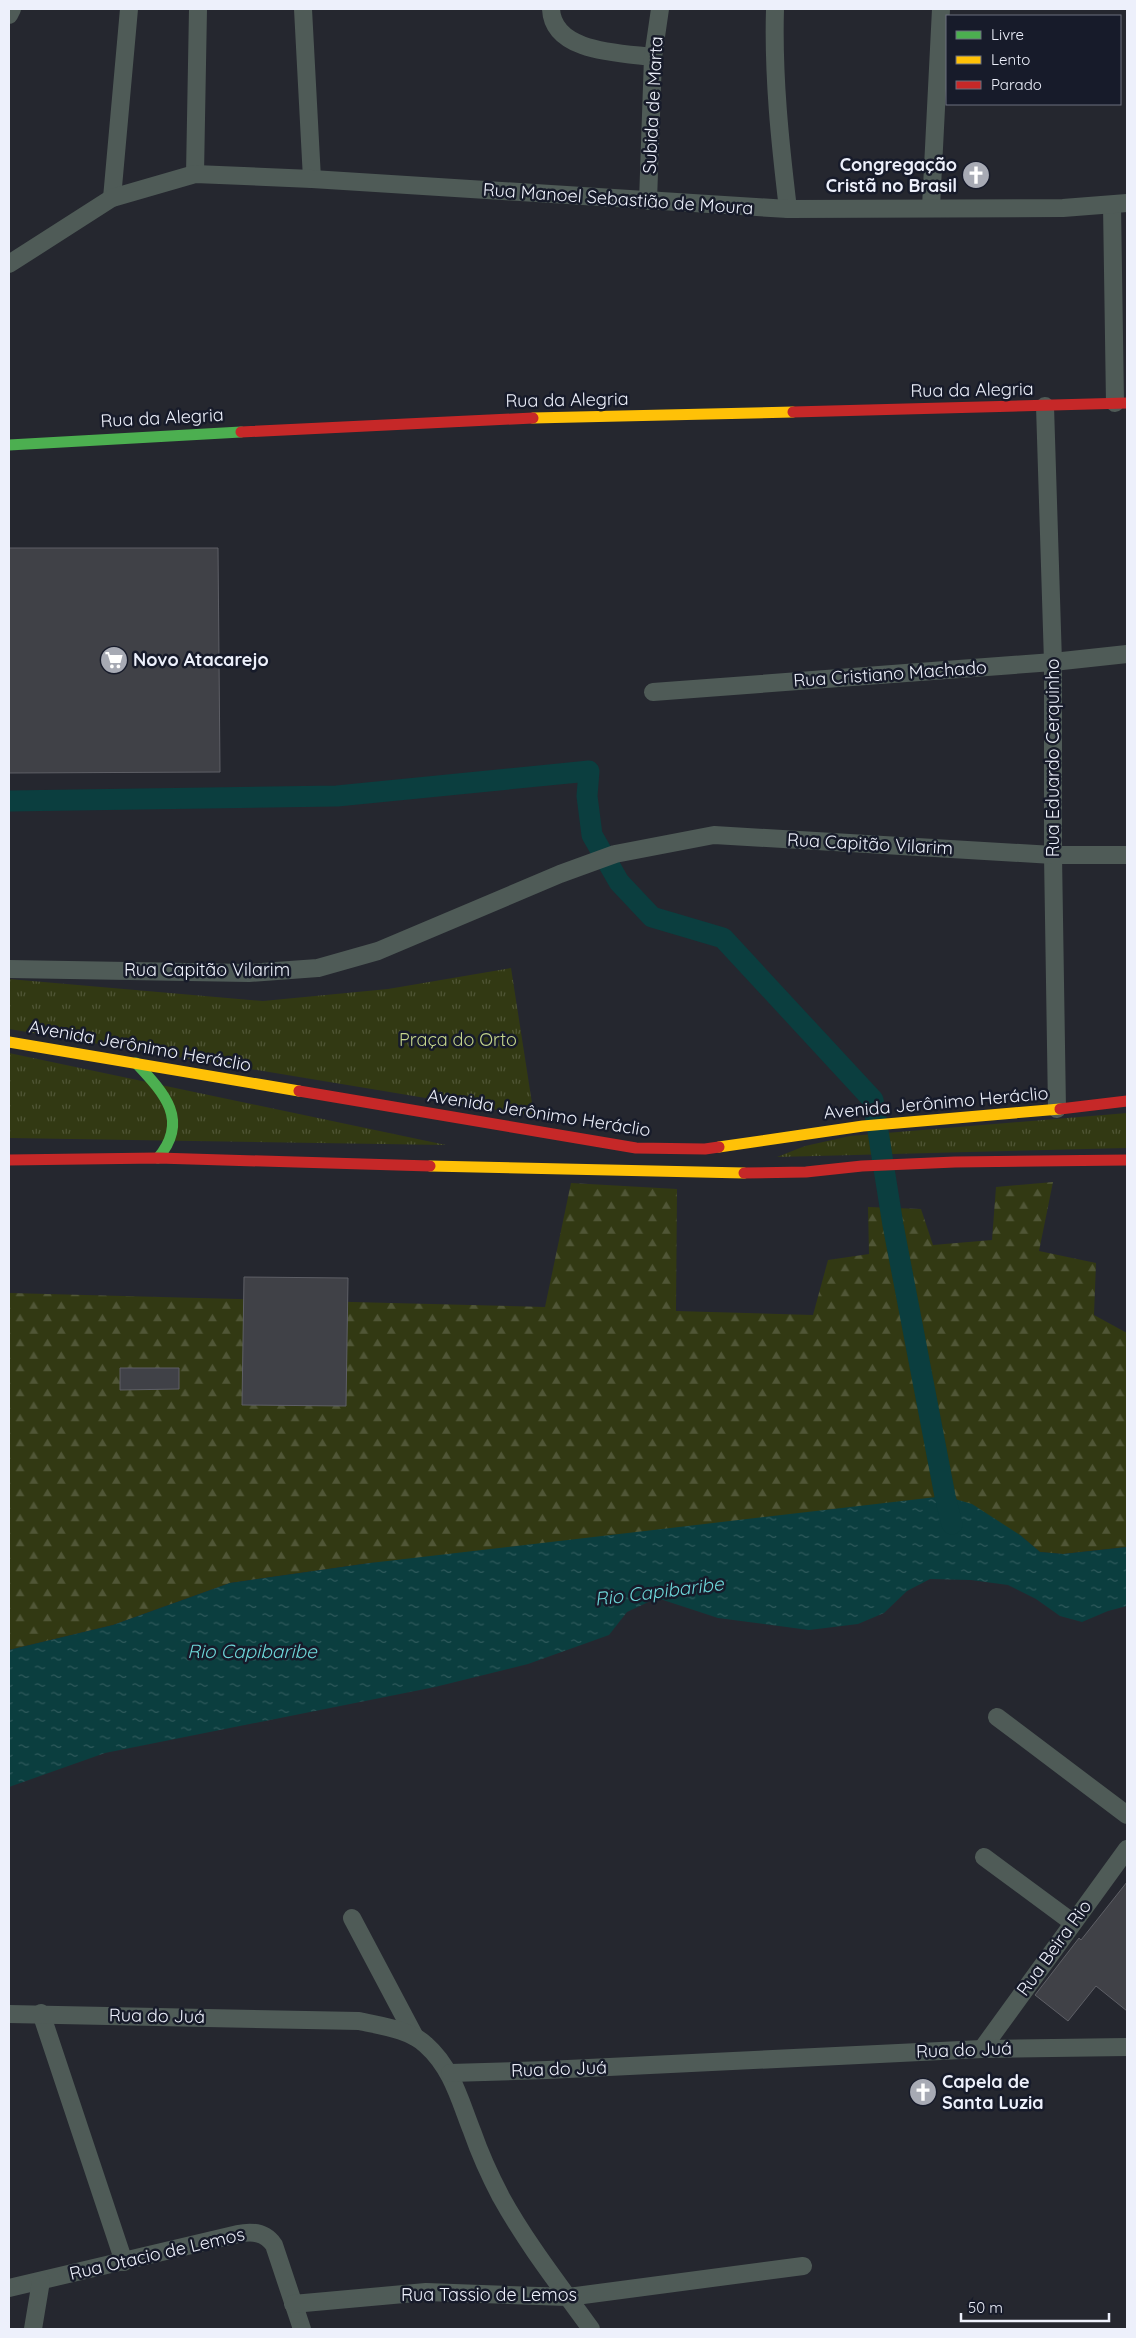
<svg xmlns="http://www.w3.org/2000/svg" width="1136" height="2338" viewBox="0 0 1136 2338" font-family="Quicksand,sans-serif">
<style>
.forest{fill:url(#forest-firs)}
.park{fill:url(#park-tufts)}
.water{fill:url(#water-ripples)}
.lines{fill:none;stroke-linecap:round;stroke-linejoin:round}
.canal{stroke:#0b3e3f;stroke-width:21}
.building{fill:#404147;stroke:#5e5f66}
.street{stroke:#4f5b57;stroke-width:18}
.fast{stroke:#4caf50;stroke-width:11}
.slow{stroke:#ffc107;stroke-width:11}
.jam{stroke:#c62828;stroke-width:11}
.labels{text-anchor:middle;stroke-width:5;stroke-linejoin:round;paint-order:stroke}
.street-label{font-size:18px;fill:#edf0fb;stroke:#171b2a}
.poi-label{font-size:18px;font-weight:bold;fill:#edf0fb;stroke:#171b2a;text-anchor:start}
.park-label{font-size:18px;fill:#c5d68c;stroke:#171b2a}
.water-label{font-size:19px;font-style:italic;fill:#6dd6d8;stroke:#171b2a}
</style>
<defs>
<pattern id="forest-firs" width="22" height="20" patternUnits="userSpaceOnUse" patternTransform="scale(1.25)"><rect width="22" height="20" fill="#323913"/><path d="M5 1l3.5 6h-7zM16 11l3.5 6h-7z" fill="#505636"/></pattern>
<pattern id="park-tufts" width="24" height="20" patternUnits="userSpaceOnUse" patternTransform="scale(1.25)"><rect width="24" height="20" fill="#323913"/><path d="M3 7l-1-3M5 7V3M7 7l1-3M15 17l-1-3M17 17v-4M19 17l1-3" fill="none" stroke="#505636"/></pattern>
<pattern id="water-ripples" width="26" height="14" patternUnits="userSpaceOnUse" patternTransform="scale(1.25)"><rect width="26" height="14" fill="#0b3e3f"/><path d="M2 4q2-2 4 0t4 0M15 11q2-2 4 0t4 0" fill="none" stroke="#2f5a5c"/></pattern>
</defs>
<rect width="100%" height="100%" fill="#25272f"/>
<polygon class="forest" points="1053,1182 1039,1251 1096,1263 1094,1315 1127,1333 1127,1547 1063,1554 1040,1552 1020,1535 370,1563 230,1583 113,1625 9,1650 9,1293 545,1307 571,1183 677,1189 676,1311 813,1315 828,1260 869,1254 868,1207 921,1209 933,1245 992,1240 996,1187"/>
<g class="park">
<polygon points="511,968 534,1116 9,1029 9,979 263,1001 388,989"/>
<polygon points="9,1053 446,1145 9,1138"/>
<polygon points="1127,1113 1127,1148 777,1157 805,1146 850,1136"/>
</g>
<polygon class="water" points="945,1496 972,1504 1020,1535 1040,1552 1063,1554 1127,1547 1127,1606 1108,1611 1082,1622 1060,1616 1036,1599 1008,1585 971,1580 930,1579 907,1591 884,1613 858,1624 809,1630 718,1618 657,1598 627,1612 609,1635 528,1664 435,1687 105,1753 9,1787 9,1650 113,1625 230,1583 370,1563"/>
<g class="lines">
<polyline class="canal" points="9,801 337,796 589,771 587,796 592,835 619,882 652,917 723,938 873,1100 893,1225 945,1496 952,1524"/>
</g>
<g class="building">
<polygon points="9,548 218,548 220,772 9,773"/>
<polygon points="244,1277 348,1278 346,1406 242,1405"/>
<polygon points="120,1368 179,1368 179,1389 120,1390"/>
<polygon points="1127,1882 1127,2011 1096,1986 1068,2021 1035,1995 1079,1938 1081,1940"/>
</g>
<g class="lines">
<g class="street">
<polyline points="303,9 312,179"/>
<path d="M551,9C553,53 621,53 653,57"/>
<path d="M775,9C773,76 780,142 788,209"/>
<polyline points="9,15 12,9"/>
<polyline points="195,174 198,9"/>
<polyline points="112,198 129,9"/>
<polyline points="648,201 653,57 660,9"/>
<polyline points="1112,205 1115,403"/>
<polyline points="931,207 941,9"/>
<polyline points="9,264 112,198 195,174 312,179 788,209 1063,208 1127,203"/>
<polyline points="1045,406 1053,662 1053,855 1057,1109"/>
<polyline points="653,692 1053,662 1127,654"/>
<polyline points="9,969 249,973 318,968 378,951 560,874 615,854 714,835 1053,855 1127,855"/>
<polyline points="997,1717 1127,1815"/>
<polyline points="984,1857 1072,1922"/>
<polyline points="352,1918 415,2037"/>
<polyline points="41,2013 124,2262"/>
<path d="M9,2014L359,2021C381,2026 409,2029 426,2045C452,2068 460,2101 472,2131C480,2154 490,2176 501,2197C527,2244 560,2286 591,2329"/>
<polyline points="982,2049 1127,1849"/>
<polyline points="450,2073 547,2070 982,2049 1127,2047"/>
<path d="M9,2288L238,2234C252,2231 265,2232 274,2245L302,2329"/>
<polyline points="293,2304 426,2292 568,2297 803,2266"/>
<polyline points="33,2329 41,2281"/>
</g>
<g class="fast">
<polyline points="9,445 241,432"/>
<path d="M136,1063C164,1093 190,1120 158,1158"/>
</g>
<g class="slow">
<polyline points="533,418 793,412"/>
<polyline points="9,1042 299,1091"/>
<polyline points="719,1147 863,1126 1060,1109"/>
<polyline points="430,1166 744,1173"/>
</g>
<g class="jam">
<polyline points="793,412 1127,403"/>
<polyline points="241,432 533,418"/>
<polyline points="299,1091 636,1148 705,1149 719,1147"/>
<polyline points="1060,1109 1127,1101"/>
<polyline points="9,1160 158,1158 430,1166"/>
<polyline points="744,1173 806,1172 862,1166 955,1162 1127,1160"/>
</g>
</g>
<defs>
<g id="church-disc" transform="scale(1.4375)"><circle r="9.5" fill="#a7aab4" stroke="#171b2a"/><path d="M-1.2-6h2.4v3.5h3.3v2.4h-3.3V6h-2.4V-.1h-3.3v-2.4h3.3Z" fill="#fff"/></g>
<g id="supermarket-disc" transform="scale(1.4375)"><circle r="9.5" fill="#a7aab4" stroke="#171b2a"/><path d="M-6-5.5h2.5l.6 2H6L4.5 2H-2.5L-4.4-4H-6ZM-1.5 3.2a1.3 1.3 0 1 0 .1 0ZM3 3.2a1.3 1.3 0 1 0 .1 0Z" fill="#fff"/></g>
</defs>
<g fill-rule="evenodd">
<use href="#church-disc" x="976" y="175"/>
<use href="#supermarket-disc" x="114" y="660"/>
<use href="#church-disc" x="923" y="2092"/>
</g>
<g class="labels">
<g class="street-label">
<text transform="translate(653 105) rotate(-87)" y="6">Subida de Marta</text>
<text transform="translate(618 199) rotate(4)" y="6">Rua Manoel Sebastião de Moura</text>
<text transform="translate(972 390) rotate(-1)" y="6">Rua da Alegria</text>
<text transform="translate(567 400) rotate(-1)" y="6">Rua da Alegria</text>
<text transform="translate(162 418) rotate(-3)" y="6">Rua da Alegria</text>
<text transform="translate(890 674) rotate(-4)" y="6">Rua Cristiano Machado</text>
<text transform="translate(1053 758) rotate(-90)" y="6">Rua Eduardo Cerquinho</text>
<text transform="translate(870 844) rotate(3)" y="6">Rua Capitão Vilarim</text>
<text x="207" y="976">Rua Capitão Vilarim</text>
<text transform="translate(140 1046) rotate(10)" y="6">Avenida Jerônimo Heráclio</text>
<text transform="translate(936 1103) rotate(-5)" y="6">Avenida Jerônimo Heráclio</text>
<text transform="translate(539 1113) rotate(9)" y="6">Avenida Jerônimo Heráclio</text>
<text transform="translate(1054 1948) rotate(-54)" y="6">Rua Beira Rio</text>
<text transform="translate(157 2016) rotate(1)" y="6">Rua do Juá</text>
<text transform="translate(964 2050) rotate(-2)" y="6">Rua do Juá</text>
<text transform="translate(559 2069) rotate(-2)" y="6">Rua do Juá</text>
<text transform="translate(157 2254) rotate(-13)" y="6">Rua Otacio de Lemos</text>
<text x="489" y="2301">Rua Tassio de Lemos</text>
</g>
<g class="poi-label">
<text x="957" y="171" text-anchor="end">Congregação<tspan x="957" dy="21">Cristã no Brasil</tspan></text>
<text x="133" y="666">Novo Atacarejo</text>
<text x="942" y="2088">Capela de<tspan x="942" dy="21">Santa Luzia</tspan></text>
</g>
<g class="park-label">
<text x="458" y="1046">Praça do Orto</text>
</g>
<g class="water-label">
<text transform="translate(659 1591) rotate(-7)" y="7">Rio Capibaribe</text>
<text x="252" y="1658">Rio Capibaribe</text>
</g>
</g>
<rect width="1136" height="2338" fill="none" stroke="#edf0fb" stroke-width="20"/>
<rect x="946" y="15" width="175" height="90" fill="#171b2a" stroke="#6d707e"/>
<rect x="956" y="31" width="25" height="8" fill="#4caf50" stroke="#6d707e"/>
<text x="991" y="40" font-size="15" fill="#edf0fb">Livre</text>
<rect x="956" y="56" width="25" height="8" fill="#ffc107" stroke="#6d707e"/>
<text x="991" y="65" font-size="15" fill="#edf0fb">Lento</text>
<rect x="956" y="81" width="25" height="8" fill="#c62828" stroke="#6d707e"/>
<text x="991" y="90" font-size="15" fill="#edf0fb">Parado</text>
<path d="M961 2313v8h148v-8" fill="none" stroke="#edf0fb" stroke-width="2.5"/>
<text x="968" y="2313" font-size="15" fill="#edf0fb" stroke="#171b2a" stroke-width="4" paint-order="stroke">50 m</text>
</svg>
